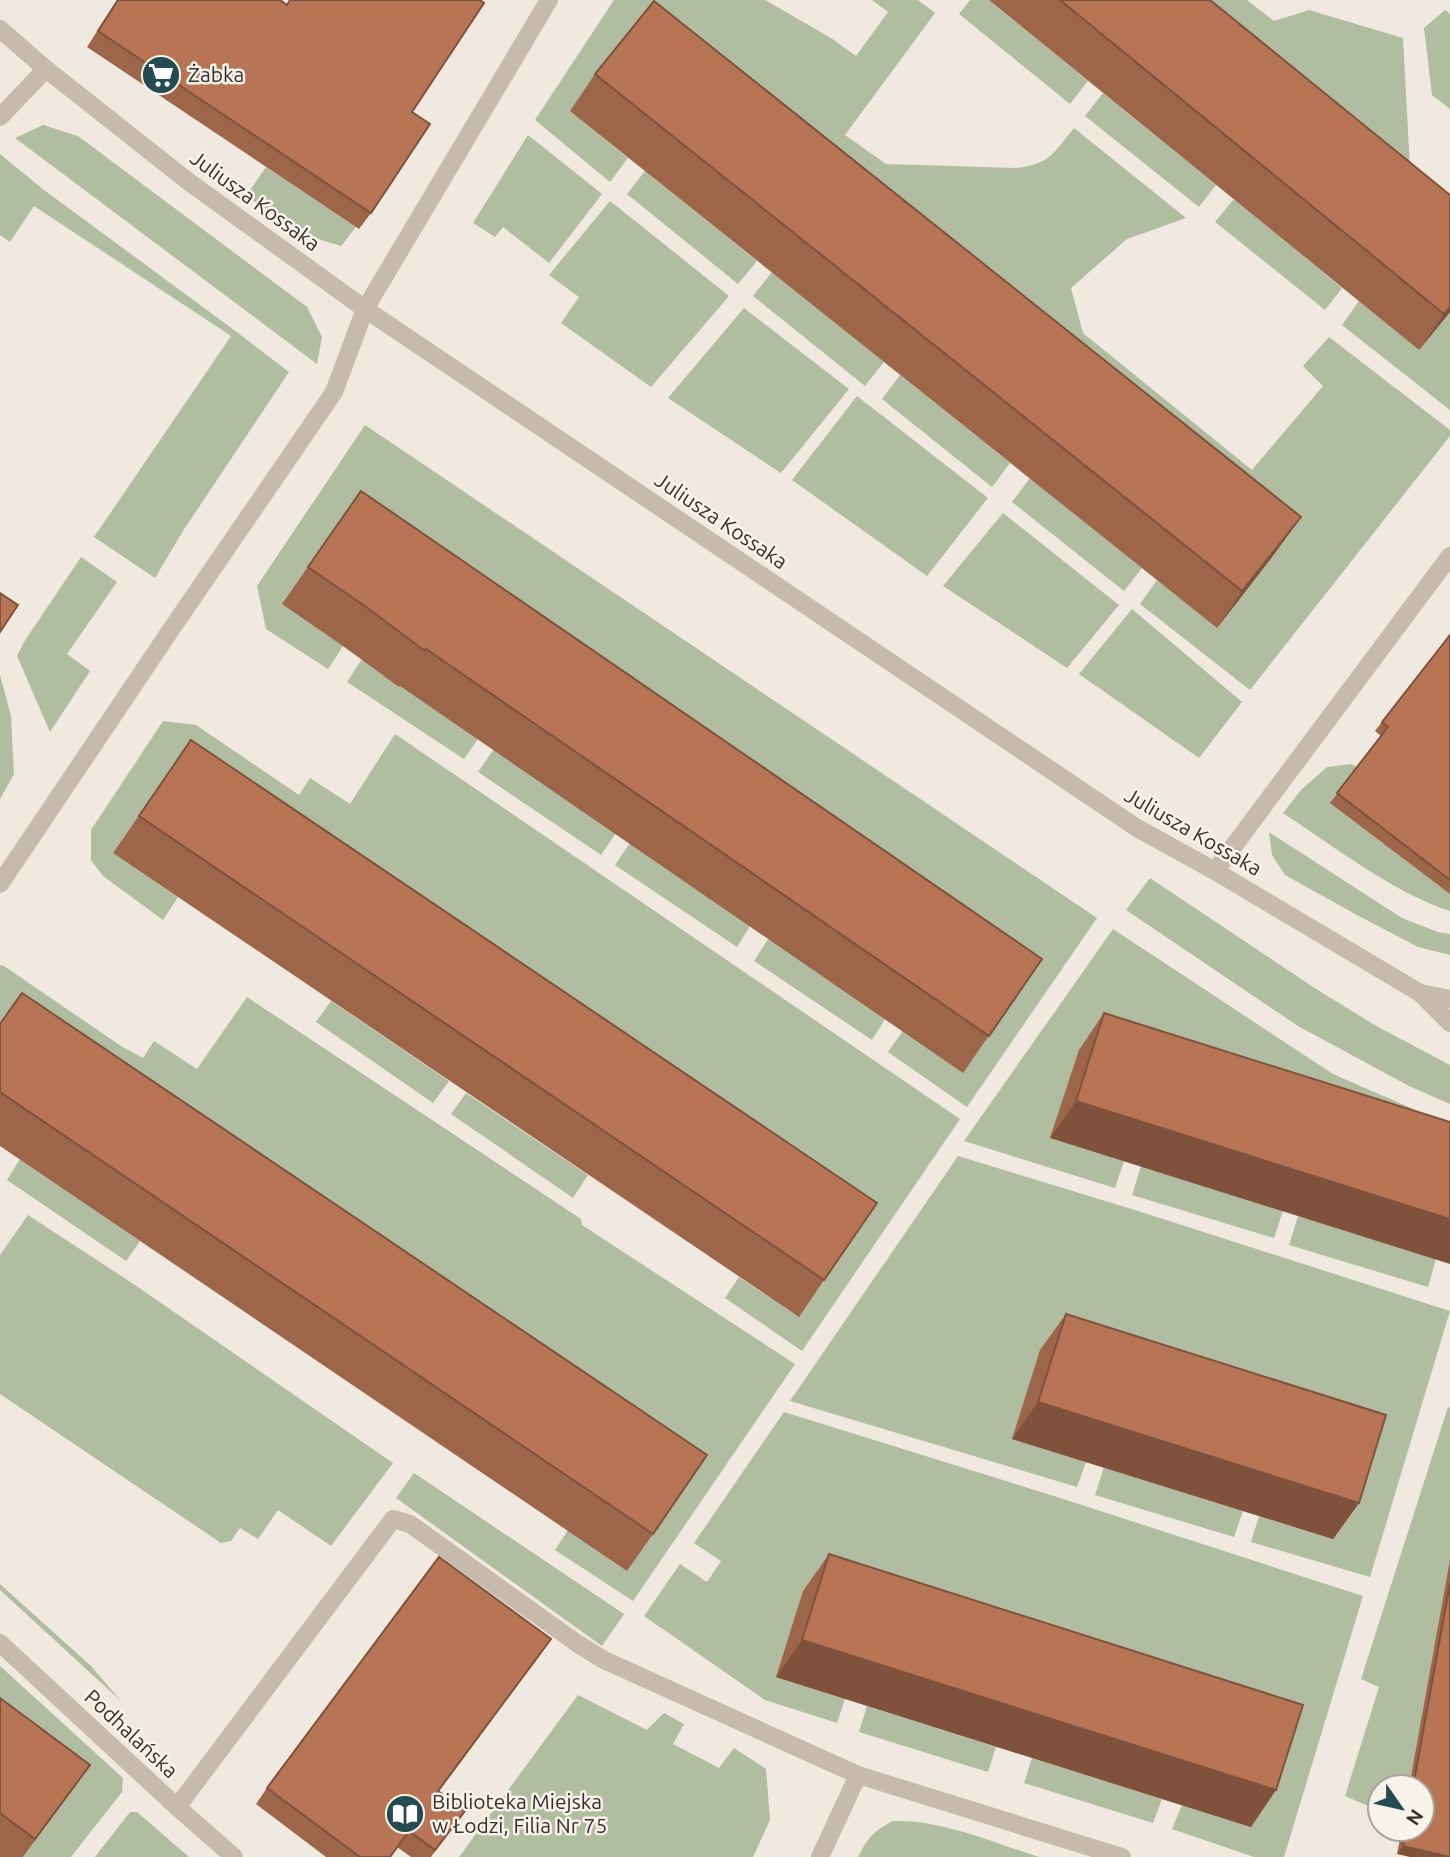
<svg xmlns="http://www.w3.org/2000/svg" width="1450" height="1857" viewBox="0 0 1450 1857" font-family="Ubuntu,sans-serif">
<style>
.green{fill:#b1bda0}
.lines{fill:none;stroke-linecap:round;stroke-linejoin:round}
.service{stroke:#c6baac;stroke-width:18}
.minor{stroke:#c6baac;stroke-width:18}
.wall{fill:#9d6549}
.shaded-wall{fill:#80523c}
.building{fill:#b77555;stroke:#80523c;stroke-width:2}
.labels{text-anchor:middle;stroke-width:5;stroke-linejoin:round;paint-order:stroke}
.poi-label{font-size:21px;fill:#352e2a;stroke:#f8f3ea;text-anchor:start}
.street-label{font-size:21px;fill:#352e2a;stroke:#f8f3ea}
</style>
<rect width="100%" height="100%" fill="#efe9df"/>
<g class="green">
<path d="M614,0H765L831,38L856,56L888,12L872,0H918L935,13L845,135L886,164L1016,168C1051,164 1053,153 1074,128L1186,218L1127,239L1071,288L1083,333L1252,470L1323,386L1303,366L1329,337L1450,430V436L1250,690L1140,604L1157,580L1217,627L570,111L628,158L610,182L535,120Z"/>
<polygon points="970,0 989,0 1088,81 1070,104 959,14"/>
<polygon points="1140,0 1247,0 1274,21 1309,10 1403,38 1410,168"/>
<polygon points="1445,10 1450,14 1450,109 1432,95 1424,28"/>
<polygon points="1103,93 1216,185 1199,207 1085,116"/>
<polygon points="43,125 78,136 307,307 322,337 317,364 15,138"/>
<polygon points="528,135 602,194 549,263 503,227 495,237 473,223"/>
<polygon points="0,154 44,190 230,327 289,372 183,531 155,578 94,537 231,336 34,206 10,242 0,235"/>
<polygon points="266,167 356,227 341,246 308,236 246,196"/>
<polygon points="645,171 757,261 738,284 627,194"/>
<polygon points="1234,199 1342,288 1325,310 1215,222"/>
<polygon points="610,201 729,296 651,387 561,323 579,297 549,275"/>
<polygon points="772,272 884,362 865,386 753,296"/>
<polygon points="1359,301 1419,350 1450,312 1450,410 1342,325"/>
<polygon points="744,308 849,389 781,473 668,398"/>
<polygon points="900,375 1010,463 992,487 882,399"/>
<polygon points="857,396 988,498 927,576 792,480"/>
<polygon points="365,425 1097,918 967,1107 888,1052 903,1031 964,1073 343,646 328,669 266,629 257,586"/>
<polygon points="1030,478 1142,568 1124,591 1012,502"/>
<polygon points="1003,513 1119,605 1067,668 943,586"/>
<polygon points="81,557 117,582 67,654 90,671 50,732 17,656 24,642"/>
<polygon points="1132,609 1242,702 1199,758 1079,674"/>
<polygon points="362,659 478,739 464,759 347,682"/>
<polygon points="0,675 11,716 14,774 0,799"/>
<polygon points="163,721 196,725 299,795 310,778 350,804 395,734 960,1119 802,1351 725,1298 739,1277 799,1317 166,777 113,853 178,897 163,920 103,876 91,860 91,830"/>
<polygon points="494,749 616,833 601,855 478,772"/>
<path d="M1351,764L1358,767L1331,803L1450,894V911C1392,892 1335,847 1283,813L1301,790L1327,767Z"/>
<polygon points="1269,832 1402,918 1438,932 1450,934 1450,955 1418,947 1355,914 1285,875 1272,855"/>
<polygon points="630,843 750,926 737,947 615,865"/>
<polygon points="1150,878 1316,989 1378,1027 1450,1065 1450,1104 1409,1086 1298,1026 1126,910"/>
<polygon points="1113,929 1333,1074 1450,1125 1051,1138 1124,1161 1115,1188 964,1141"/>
<polygon points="769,938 885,1019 872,1040 754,961"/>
<polygon points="0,965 4,966 121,1046 143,1058 154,1041 197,1069 247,997 581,1219 582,1225 795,1364 633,1601 555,1550 568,1530 0,1032"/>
<polygon points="331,1001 449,1081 433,1103 316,1022"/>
<polygon points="466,1093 588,1175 573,1198 451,1114"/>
<polygon points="958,1156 1135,1210 1450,1311 1370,1577 1251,1542 1259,1516 1333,1539 1041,1350 1013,1439 1086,1462 1077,1487 790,1401"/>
<polygon points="20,1159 140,1241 126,1261 7,1180"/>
<polygon points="1141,1166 1283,1211 1274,1238 1132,1195"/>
<polygon points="28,1215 132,1283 393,1463 331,1546 278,1510 258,1539 240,1528 231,1541 221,1543 0,1394 0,1255"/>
<polygon points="1298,1216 1436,1259 1428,1287 1289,1245"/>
<polygon points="1448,1407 1450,1408 1450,1559 1409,1787 1380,1787 1380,1811 1345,1796 1379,1687 1361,1679"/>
<polygon points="784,1412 1054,1496 1363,1596 1284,1857 1254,1857 1172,1829 1182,1805 1251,1827 776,1677 845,1699 837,1723 765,1700 644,1616 680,1564 707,1582 721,1561 694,1543"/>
<polygon points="1104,1467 1243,1511 1234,1537 1095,1495"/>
<polygon points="414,1473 624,1614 602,1646 396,1498"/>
<polygon points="0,1584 91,1666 121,1701 0,1590"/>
<polygon points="0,1666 123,1778 122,1792 71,1857 23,1857 64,1801 0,1753"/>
<polygon points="578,1695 647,1730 664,1713 684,1724 673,1744 719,1768 734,1748 766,1769 770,1820 753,1857 459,1857"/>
<polygon points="867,1706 996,1747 988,1772 859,1732"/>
<polygon points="1032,1758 1162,1799 1153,1823 1024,1783"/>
<polygon points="130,1812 137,1812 189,1857 95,1857"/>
<path d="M893,1821C941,1819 994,1843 1039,1857H858C868,1838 873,1831 893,1821Z"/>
</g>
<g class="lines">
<g class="service">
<polyline points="0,117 46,69"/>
<polyline points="1215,871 1450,556"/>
<polyline points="0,884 168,634 334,392 365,309 549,0"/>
<polyline points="177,1807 393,1519 410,1524 578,1644 604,1660 858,1775 1122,1857"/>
<polyline points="820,1857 858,1775"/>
</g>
<g class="minor">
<polyline points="0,29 46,69 189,182 365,309 1137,828 1215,871 1420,993 1450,999"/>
<polyline points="1420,993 1450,1023"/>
<polyline points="0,1643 177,1807 234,1857"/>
</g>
</g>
<g class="wall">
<polygon points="117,0 280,0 287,5 290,0 480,0 412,112 371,213 359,229 87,47"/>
<polygon points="989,0 1210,0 1450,195 1450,312 1419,350"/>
<polygon points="595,74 1301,517 1275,553 1217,628 570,111"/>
<polygon points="361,491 1042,959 963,1073 400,686 399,687 343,646 282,604"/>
<polygon points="1450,634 1450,894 1330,803 1381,736 1375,731 1382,722"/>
<polygon points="191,740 824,1280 799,1317 113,853"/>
<polygon points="1104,1013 1450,1122 1050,1138 1079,1050"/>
<polygon points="0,1024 653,1534 627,1571 0,1146"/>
<polygon points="1066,1314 1359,1503 1333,1539 1012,1439 1040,1350"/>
<polygon points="829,1554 1251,1827 776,1677 803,1591"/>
<polygon points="1450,1559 1450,1857 1397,1854 1402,1829 1422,1829 1422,1787 1409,1787"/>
<polygon points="551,1639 439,1791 453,1827 431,1857 411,1857 397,1847 390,1857 326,1857 256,1804 267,1788"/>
<polygon points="0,1698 90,1765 23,1857 0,1857"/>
</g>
<g class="shaded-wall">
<polygon points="1450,307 1450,312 1419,350 1444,314"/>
<polygon points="1301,517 1275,553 1217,628 1242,591"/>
<polygon points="1076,1101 1450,1219 1450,1264 1050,1138"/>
<polygon points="1038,1402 1359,1503 1333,1539 1012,1439"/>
<polygon points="802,1640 1276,1790 1251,1827 776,1677"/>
<polygon points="90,1765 64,1801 22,1857 35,1839"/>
<polygon points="1403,1846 1450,1857 1410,1857 1397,1854"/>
</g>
<g class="building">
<polygon points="118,0 280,0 287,5 290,0 480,0 484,3 412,112 430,124 371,213 98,31"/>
<polygon points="1060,0 1210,0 1450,195 1450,307 1444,314"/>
<polygon points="654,1 1301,517 1242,591 595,74"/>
<polygon points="361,491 1042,959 989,1036 426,649 425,651 369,609 308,567"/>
<polygon points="0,593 18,605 0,632"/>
<polygon points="1450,635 1450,880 1337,793 1388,727 1382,722"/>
<polygon points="191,740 877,1203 824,1280 139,816"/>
<polygon points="22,993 707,1455 653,1534 0,1092 0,1024"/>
<polygon points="1104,1013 1450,1122 1450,1219 1076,1101"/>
<polygon points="1066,1314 1386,1415 1359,1503 1038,1402"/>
<polygon points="829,1554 1303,1705 1276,1790 802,1640"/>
<polygon points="439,1557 551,1639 438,1791 465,1811 435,1850 409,1831 390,1857 360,1857 267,1788"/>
<polygon points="1450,1583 1450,1857 1403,1846 1406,1829 1422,1829 1422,1787 1413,1787"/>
<polygon points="0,1698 90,1765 35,1839 0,1813"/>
</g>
<defs>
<g id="supermarket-disc" transform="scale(2.0125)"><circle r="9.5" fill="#244b52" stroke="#f8f3ea"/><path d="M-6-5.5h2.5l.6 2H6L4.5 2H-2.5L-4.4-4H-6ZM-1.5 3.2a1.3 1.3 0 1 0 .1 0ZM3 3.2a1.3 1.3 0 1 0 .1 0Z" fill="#fff"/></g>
<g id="library-disc" transform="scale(2.0125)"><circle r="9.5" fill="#244b52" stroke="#f8f3ea"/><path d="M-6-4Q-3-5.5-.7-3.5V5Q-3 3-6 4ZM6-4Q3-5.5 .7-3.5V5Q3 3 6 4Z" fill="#fff"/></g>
</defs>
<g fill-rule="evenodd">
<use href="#supermarket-disc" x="161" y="75"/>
<use href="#library-disc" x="405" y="1814"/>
</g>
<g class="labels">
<g class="poi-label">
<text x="188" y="82">Żabka</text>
<text x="432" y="1809">Biblioteka Miejska<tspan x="432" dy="24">w Łodzi, Filia Nr 75</tspan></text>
</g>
<g class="street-label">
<text transform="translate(255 201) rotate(36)" y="7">Juliusza Kossaka</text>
<text transform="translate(721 521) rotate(34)" y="7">Juliusza Kossaka</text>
<text transform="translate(1193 832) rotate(30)" y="7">Juliusza Kossaka</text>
<text transform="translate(131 1734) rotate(43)" y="7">Podhalańska</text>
</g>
</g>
<g transform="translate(1401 1808) rotate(124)"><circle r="33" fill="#f8f3ea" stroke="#aaa49d" stroke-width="2"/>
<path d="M0-5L12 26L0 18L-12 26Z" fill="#244b52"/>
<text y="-10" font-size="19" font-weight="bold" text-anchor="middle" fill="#352e2a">N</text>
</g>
</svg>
